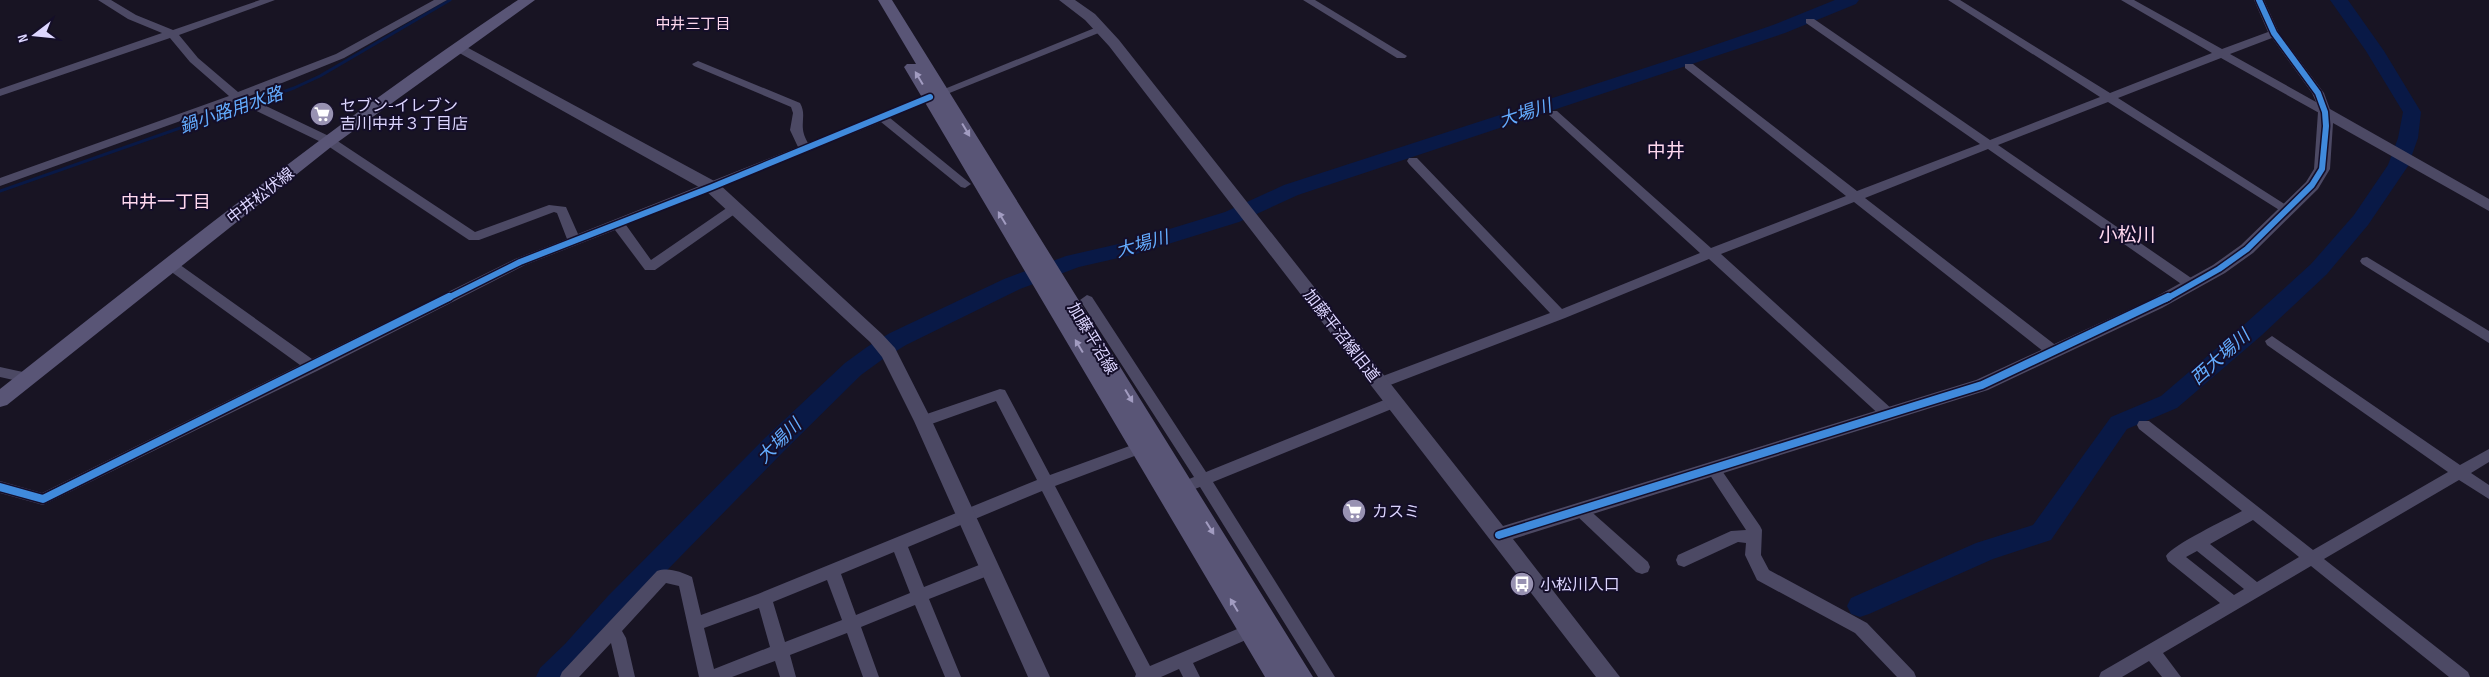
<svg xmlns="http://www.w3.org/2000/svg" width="2489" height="677" viewBox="0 0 2489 677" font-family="'Sofia Sans Condensed','Noto Sans JP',sans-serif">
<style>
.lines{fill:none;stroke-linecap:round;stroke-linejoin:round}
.stream{stroke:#091946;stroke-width:3}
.river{fill:#091946;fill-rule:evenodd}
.minor{fill:#4c4964;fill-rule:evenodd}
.tertiary{fill:#4c4964;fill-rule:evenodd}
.secondary{fill:#595576;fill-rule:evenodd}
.cycleway-far1-casing{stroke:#140e29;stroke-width:9}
.cycleway-casing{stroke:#140e29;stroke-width:11}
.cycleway-far1{stroke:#408adc;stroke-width:6}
.cycleway{stroke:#408adc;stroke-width:8}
.oneway{fill:#a29cc1}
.labels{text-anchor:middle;stroke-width:4;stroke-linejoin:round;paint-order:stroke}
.far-neighbourhood-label{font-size:15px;fill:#ffd8ee;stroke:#140e29}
.poi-label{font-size:16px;fill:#ddd6ff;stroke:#140e29;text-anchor:start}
.street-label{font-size:16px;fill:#ddd6ff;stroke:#140e29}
.water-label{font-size:18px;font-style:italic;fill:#64adff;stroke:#140e29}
.neighbourhood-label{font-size:18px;fill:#ffd8ee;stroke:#140e29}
.quarter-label{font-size:19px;fill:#ffd8ee;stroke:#140e29}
</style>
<rect width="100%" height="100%" fill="#181423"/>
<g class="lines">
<polyline class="stream" points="0,191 294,88 320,76 450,0"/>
<g class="river">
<polygon points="1835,0 1859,0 1856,4 1785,33 1298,195 1239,222 1136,254 1079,267 1020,289 906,345 883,359 861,375 784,451 626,612 569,677 536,677 540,668 565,644 608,596 766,437 845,363 867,347 890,333 1004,279 1066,256 1127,242 1225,212 1284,185 1691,53 1773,25"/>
<polygon points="2330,0 2348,0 2384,51 2421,112 2418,138 2408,166 2368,225 2327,274 2262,335 2177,408 2127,429 2051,540 1993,559 1869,614 1860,617 1851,614 1847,606 1851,598 1976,543 2033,525 2111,417 2161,396 2246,323 2311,264 2354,215 2388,165 2398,138 2403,112 2366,51"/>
</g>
<g class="minor">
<path d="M98,0H111L136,15L173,30L260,0H275L179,35L198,58L238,92L336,54L434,0H447L344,58L247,97L333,138L475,232L549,205L566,207L578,234L798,147L790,130L793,113L791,107L694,66L692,64L698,61L800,103C808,117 797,125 808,143L926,95H934V99L890,118L971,184L965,188L961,187L881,122L626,225L651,260L731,205H739L741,208L739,211L655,270H645L615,230L525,265L317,371L43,505L0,493V481L42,493L300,365L166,268L164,265L166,262H176L312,359L515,259L567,239L557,213L554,212L479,240H469L325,144L236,101L0,186V178L229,96L190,62L170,38L0,96V89L162,33L128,19Z"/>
<polygon points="1303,0 1315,0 1407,56 1405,58 1397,58"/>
<path d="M1948,0H1960L2110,93L2212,53L2121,0H2134L2222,49L2268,32L2254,0H2264L2279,33L2324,93L2331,112L2329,114H2321L2221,58L2118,98L2294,210L2288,214L2284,213L2108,102L1998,145L2197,282L2199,285L2197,288H2187L1988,149L1865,198L2058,347L2060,351L2058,355H2048L1854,202L1721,254L1893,410L1895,414L1893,418H1883L1709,259L1565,318L1385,387H1375L1373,383L1375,379L1550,313L1409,164L1407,161L1409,158H1417L1562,309L1700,253L1549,115V111H1557L1711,248L1846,196L1685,68V64H1693L1857,191L1980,144L1806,23V19H1814L1990,140L2100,97ZM2272,38L2312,93L2316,102L2230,54Z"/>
<polygon points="1102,25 1107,28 1106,30 947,94 943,95 937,92"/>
<polygon points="2367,257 2489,331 2489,343 2362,264 2360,261 2362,258"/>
<polygon points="1087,295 1092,297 1206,472 1389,398 1399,398 1401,402 1399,406 1213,482 1335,677 1318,677 1200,487 1184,493 1179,491 1176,487 1179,483 1194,477 1080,300"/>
<path d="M2272,336L2460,465L2489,449V462L2471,473L2489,485V499L2459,480L2324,559L2468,672L2470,677H2449L2311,566L2163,653L2181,677H2162L2149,661L2122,677H2099L2101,672L2220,603L2168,561L2166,556C2172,545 2227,519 2242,511L2139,429L2137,425L2139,421H2149L2313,550L2448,472L2267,345L2265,341ZM2253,520L2299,557L2257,582L2210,544ZM2197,551L2244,589L2234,595L2186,557Z"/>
<polygon points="0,367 32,374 34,378 32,382 27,383 0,377"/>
<path d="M1000,389L1005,390L1050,475L1135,444H1145L1147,448L1145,452L1055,486L1150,666L1249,624L1255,626L1257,631L1255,636L1193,663L1200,677H1183L1179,669L1161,677H1135L1136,674L1042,491L908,547L924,587L989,561L995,563L997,568L995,573L929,599L961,677H945L915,605L861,627L879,677H863L847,633L790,655L796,677H780L775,661L732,677H699L679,586L666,583L622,631L626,638L635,677H619L611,643L579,677H560L562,672L657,571C669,567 681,572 692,577L701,615L758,594L1037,480L996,401L923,427L918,425L916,421L918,417ZM894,552L910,593L856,615L841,574ZM827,580L842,620L785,642L773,602ZM759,608L770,647L714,669L704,628Z"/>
<polygon points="1713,463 1718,465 1760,526 1762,530 1761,555 1769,570 1867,623 1914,672 1916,677 1897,677 1855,633 1757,580 1745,555 1746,543 1738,542 1684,567 1678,565 1676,560 1678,555 1731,531 1746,530 1706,469 1708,465"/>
<polygon points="1581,505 1586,507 1648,562 1650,567 1648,572 1642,574 1636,572 1576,515 1573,511 1576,507"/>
</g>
<g class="tertiary">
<polygon points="1059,0 1075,0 1095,14 1119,40 1503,526 1976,380 2150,300 2213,265 2241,245 2306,182 2314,169 2318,112 2320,109 2330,109 2489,199 2489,211 2333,123 2330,169 2318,189 2253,253 2225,273 2162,308 1988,390 1513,539 1620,677 1596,677 1109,46 1085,20"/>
<polygon points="459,43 718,183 882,334 895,348 932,421 1050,677 1028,677 914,421 882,357 870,342 706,191 454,50 452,47 454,44"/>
</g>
<g class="secondary">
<path d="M518,0H535L331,147L7,405L0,407V389C170,255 338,120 518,0Z"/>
<polygon points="878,0 892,0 1313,677 1265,677 904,67 907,64 916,64"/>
</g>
<g class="cycleway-far1-casing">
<g id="cycleway-far1">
<polyline points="446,299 520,262 712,187 930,97"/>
<polyline points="2166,299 2219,269 2247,249 2312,185 2322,169 2326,126 2325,112 2318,93 2274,33 2259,0"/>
</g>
</g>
<g class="cycleway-casing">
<g id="cycleway">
<polyline points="0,487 43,499 449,297"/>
<polyline points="1499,535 1982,385 2168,297"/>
</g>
</g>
<use href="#cycleway-far1" class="cycleway-far1"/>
<use href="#cycleway" class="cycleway"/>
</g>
<defs><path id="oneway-solid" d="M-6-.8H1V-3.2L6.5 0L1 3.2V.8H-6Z" transform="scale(1.25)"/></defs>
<g class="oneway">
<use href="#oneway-solid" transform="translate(919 78) rotate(-121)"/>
<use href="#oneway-solid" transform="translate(966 130) rotate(59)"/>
<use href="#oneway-solid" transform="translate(1002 218) rotate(-121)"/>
<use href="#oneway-solid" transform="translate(1079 346) rotate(-121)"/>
<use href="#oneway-solid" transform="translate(1129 396) rotate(59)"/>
<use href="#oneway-solid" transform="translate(1210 528) rotate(58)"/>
<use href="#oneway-solid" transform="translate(1234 605) rotate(-121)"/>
</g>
<defs>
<g id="supermarket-disc" transform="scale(1.25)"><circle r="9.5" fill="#9892b2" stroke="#140e29"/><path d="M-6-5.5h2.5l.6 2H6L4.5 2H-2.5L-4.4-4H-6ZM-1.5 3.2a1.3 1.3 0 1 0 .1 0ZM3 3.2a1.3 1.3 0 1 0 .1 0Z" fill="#fff"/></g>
<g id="bus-disc" transform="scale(1.25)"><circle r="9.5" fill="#9892b2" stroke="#140e29"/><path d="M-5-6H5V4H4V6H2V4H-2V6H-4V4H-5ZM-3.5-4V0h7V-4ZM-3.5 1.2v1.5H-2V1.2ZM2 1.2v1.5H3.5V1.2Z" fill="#fff"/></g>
</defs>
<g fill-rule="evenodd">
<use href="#supermarket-disc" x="322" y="114"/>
<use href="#supermarket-disc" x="1354" y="511"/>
<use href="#bus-disc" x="1522" y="584"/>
</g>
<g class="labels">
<g class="far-neighbourhood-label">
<text x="693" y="29">中井三丁目</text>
</g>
<g class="poi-label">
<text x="340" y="111">セブン-イレブン<tspan x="340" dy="18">吉川中井３丁目店</tspan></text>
<text x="1372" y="517">カスミ</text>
<text x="1540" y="590">小松川入口</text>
</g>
<g class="street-label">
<text transform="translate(260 195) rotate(-38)" y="6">中井松伏線</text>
<text transform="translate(1342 335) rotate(52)" y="6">加藤平沼線旧道</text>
<text transform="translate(1093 338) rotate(59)" y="6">加藤平沼線</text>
</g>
<g class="water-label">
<text transform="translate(231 110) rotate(-19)" y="6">鍋小路用水路</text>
<text transform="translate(1525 113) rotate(-18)" y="6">大場川</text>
<text transform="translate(1142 244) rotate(-16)" y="6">大場川</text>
<text transform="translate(2220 357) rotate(-42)" y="6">西大場川</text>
<text transform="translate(779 441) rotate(-45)" y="6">大場川</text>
</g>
<g class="neighbourhood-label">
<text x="166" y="208">中井一丁目</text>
</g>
<g class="quarter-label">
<text x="1666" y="157">中井</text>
<text x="2127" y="241">小松川</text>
</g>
</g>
<g transform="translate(35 35) rotate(254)" stroke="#140e29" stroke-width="4" paint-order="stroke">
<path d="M0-4L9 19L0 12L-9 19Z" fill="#ddd6ff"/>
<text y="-8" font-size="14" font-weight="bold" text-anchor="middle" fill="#ddd6ff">N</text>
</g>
</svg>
